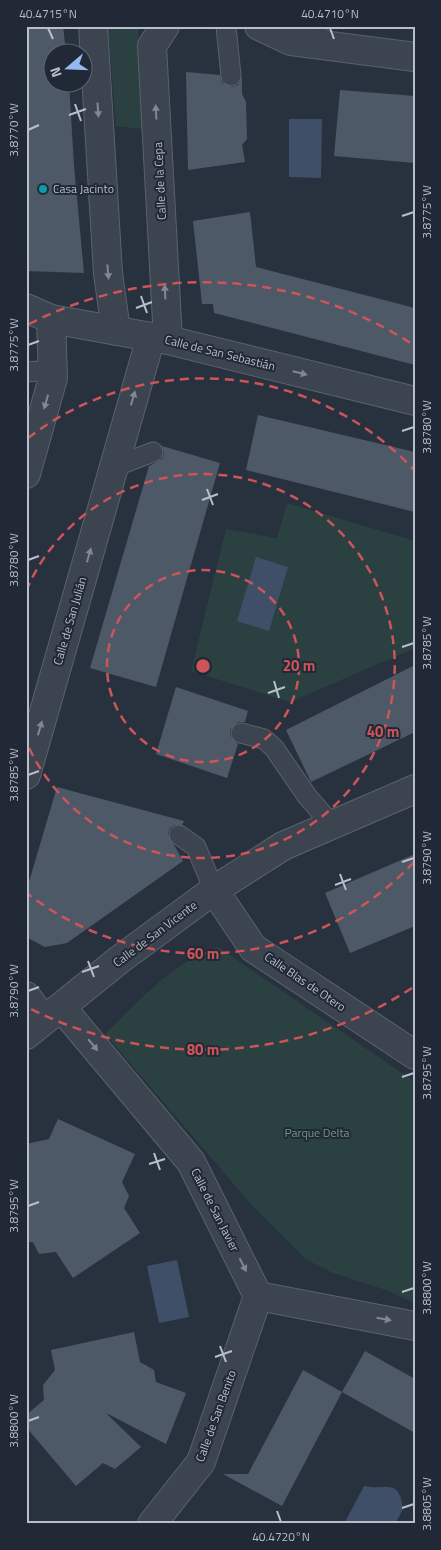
<svg xmlns="http://www.w3.org/2000/svg" width="441" height="1550" viewBox="0 0 441 1550" font-family="'Titillium Web',sans-serif">
<style>
.green{fill:#2b4041}
.water{fill:#3f4f67}
.building{fill:#4e5968}
.lines{fill:none;stroke-linecap:round;stroke-linejoin:round}
.lane-casing{stroke:#5a626d;stroke-width:21}
.street-casing{stroke:#5a626d;stroke-width:30}
.lane{stroke:#3c444f;stroke-width:19}
.street{stroke:#3c444f;stroke-width:28}
.oneway{fill:#808893}
.ticks{fill:none;stroke:#b8bfca;stroke-width:2}
.ring{fill:none;stroke:#cd5559;stroke-width:2.5;stroke-dasharray:9 6}
.culture-dot{fill:#0f9aa8;stroke:#202935;stroke-width:2}
.labels{text-anchor:middle;stroke-width:4;stroke-linejoin:round;paint-order:stroke}
.street-label{font-size:12px;fill:#b8bfca;stroke:#202935}
.poi-label{font-size:12px;fill:#b8bfca;stroke:#202935;text-anchor:start}
.park-label{font-size:12px;fill:#71997b;stroke:#202935}
.centre{fill:#cd5559;stroke:#202935;stroke-width:2.5}
.ring-label{font-size:15px;text-anchor:middle;font-weight:bold;fill:#cd5559;stroke:#202935;stroke-width:4;stroke-linejoin:round;paint-order:stroke}
.neatline{fill:none;stroke:#b8bfca;stroke-width:2}
.ticks-label{font-size:12px;text-anchor:middle;fill:#b8bfca}
</style>
<rect width="100%" height="100%" fill="#28323f"/>
<g class="green">
<polygon points="108,26 140,26 138,31 142,129 116,126"/>
<polygon points="287,503 415,541 415,648 290,702 191,671 226,529 277,538"/>
<path d="M218,947L415,1082V1303L383,1289L333,1273L305,1259L250,1203L105,1034C140,1001 172,962 218,947Z"/>
</g>
<g class="water">
<polygon points="289,119 322,119 321,178 289,177"/>
<polygon points="256,557 288,567 269,631 237,621"/>
<polygon points="177,1260 189,1317 159,1323 147,1266"/>
<path d="M364,1486C387,1491 399,1477 403,1509L395,1524H344Z"/>
</g>
<g class="building">
<polygon points="26,26 63,26 66,52 52,52 52,82 69,82 74,166 84,273 26,271"/>
<polygon points="186,72 220,75 222,83 232,87 238,85 242,77 242,94 246,102 247,139 242,145 245,162 188,170"/>
<polygon points="340,90 415,96 415,163 334,156"/>
<polygon points="250,212 256,267 415,308 415,365 214,313 213,304 202,304 193,221"/>
<polygon points="258,415 415,452 415,512 246,470"/>
<polygon points="162,446 220,463 156,687 90,668 149,466 162,459 164,453"/>
<polygon points="415,665 415,732 311,782 286,730"/>
<polygon points="176,687 248,711 245,722 238,722 230,730 230,736 238,744 227,778 156,754"/>
<polygon points="57,787 184,821 182,825 175,825 170,828 168,834 183,861 67,943 45,947 26,937 26,892"/>
<polygon points="415,854 415,926 350,953 325,893"/>
<polygon points="58,1119 135,1154 122,1182 129,1196 124,1208 140,1233 73,1278 56,1252 39,1254 33,1242 26,1242 26,1144 49,1139"/>
<polygon points="134,1332 140,1362 154,1370 156,1382 186,1393 166,1444 106,1413 141,1447 115,1469 103,1463 76,1486 26,1427 26,1415 44,1400 43,1385 55,1370 51,1350"/>
<polygon points="365,1351 415,1379 415,1433 342,1392"/>
<polygon points="303,1370 342,1392 282,1506 223,1474 248,1474"/>
</g>
<g class="lines">
<g class="lane-casing">
<g id="lane">
<polyline points="226,26 231,76"/>
<polyline points="312,26 327,45"/>
<polyline points="26,372 53,370"/>
<polyline points="114,467 153,452"/>
<polyline points="241,733 264,739 274,748 307,796 332,825"/>
<polyline points="179,835 196,847 214,890"/>
</g>
</g>
<g class="street-casing">
<g id="street">
<polyline points="93,26 108,273 116,331"/>
<polyline points="165,26 152,46 168,340"/>
<polyline points="259,26 291,41 415,57"/>
<polyline points="26,308 51,319 168,340 415,401"/>
<polyline points="26,474 53,378 51,319"/>
<polyline points="26,775 151,337"/>
<polyline points="214,890 253,948 415,1055"/>
<polyline points="26,996 44,1020"/>
<polyline points="62,1008 191,1162 258,1296 415,1326"/>
<polyline points="26,1035 119,960 214,890 283,846 415,789"/>
<polyline points="152,1524 201,1462 258,1296"/>
</g>
</g>
<use href="#lane" class="lane"/>
<use href="#street" class="street"/>
</g>
<defs><path id="oneway-solid" d="M-6-.8H1V-3.2L6.5 0L1 3.2V.8H-6Z" transform="scale(1.25)"/></defs>
<g class="oneway">
<use href="#oneway-solid" transform="translate(98 110) rotate(86)"/>
<use href="#oneway-solid" transform="translate(156 112) rotate(-93)"/>
<use href="#oneway-solid" transform="translate(108 272) rotate(85)"/>
<use href="#oneway-solid" transform="translate(165 292) rotate(-93)"/>
<use href="#oneway-solid" transform="translate(300 373) rotate(14)"/>
<use href="#oneway-solid" transform="translate(133 398) rotate(-74)"/>
<use href="#oneway-solid" transform="translate(46 402) rotate(106)"/>
<use href="#oneway-solid" transform="translate(89 555) rotate(-74)"/>
<use href="#oneway-solid" transform="translate(40 728) rotate(-74)"/>
<use href="#oneway-solid" transform="translate(93 1045) rotate(50)"/>
<use href="#oneway-solid" transform="translate(243 1265) rotate(63)"/>
<use href="#oneway-solid" transform="translate(384 1319) rotate(10)"/>
</g>
<path class="ticks" d="M48,28L53,39M330,28L334,39M75,104L81,121M69,115L86,109M28,130L39,125M402,216L414,212M141,296L147,313M136,308L152,302M28,345L39,341M402,431L414,427M207,489L213,505M202,500L218,494M28,560L39,556M402,647L414,643M274,681L279,698M268,693L285,687M28,775L39,771M402,862L414,858M340,874L346,890M335,885L351,879M88,961L94,977M82,972L99,966M28,991L39,987M402,1077L414,1073M154,1153L160,1170M149,1164L165,1159M28,1206L39,1202M402,1292L414,1288M220,1346L226,1362M215,1357L232,1351M28,1421L39,1417M402,1508L414,1504M277,1511L281,1522"/>
<g class="ring">
<circle cx="203" cy="666" r="96"/>
<path d="M26 591A192 192 0 1 1 26 741"/>
<path d="M414 862A288 288 0 0 1 28 894M28 438A288 288 0 0 1 414 470"/>
<path d="M412 988A384 384 0 0 1 29 1008M29 324A384 384 0 0 1 412 344"/>
</g>
<circle class="culture-dot" cx="43" cy="189" r="5"/>
<g class="labels">
<g class="street-label">
<text transform="translate(160 181) rotate(-93)" y="4">Calle de la Cepa</text>
<text transform="translate(220 353) rotate(14)" y="4">Calle de San Sebastián</text>
<text transform="translate(70 621) rotate(-74)" y="4">Calle de San Julián</text>
<text transform="translate(155 934) rotate(-37)" y="4">Calle de San Vicente</text>
<text transform="translate(305 982) rotate(34)" y="4">Calle Blas de Otero</text>
<text transform="translate(215 1210) rotate(63)" y="4">Calle de San Javier</text>
<text transform="translate(216 1416) rotate(-70)" y="4">Calle de San Benito</text>
</g>
<g class="poi-label">
<text x="53" y="193">Casa Jacinto</text>
</g>
<g class="park-label">
<text x="317" y="1137">Parque Delta</text>
</g>
</g>
<circle cx="203" cy="666" r="8" class="centre"/>
<g class="ring-label">
<text x="299" y="671">20 m</text>
<text x="383" y="737">40 m</text>
<text x="203" y="959">60 m</text>
<text x="203" y="1055">80 m</text>
</g>
<rect width="441" height="1550" fill="none" stroke="#202935" stroke-width="55"/>
<g transform="translate(68 68) rotate(251)"><circle r="24" fill="#202935" stroke="#5d6571"/>
<path d="M0-4L9 19L0 12L-9 19Z" fill="#96b9f1"/>
<text y="-8" font-size="14" font-weight="bold" text-anchor="middle" fill="#b8bfca">N</text>
</g>
<rect x="28" y="28" width="386" height="1494" class="neatline"/>
<g class="ticks-label">
<text x="48" y="18">40.4715°N</text>
<text x="330" y="18">40.4710°N</text>
<text transform="translate(14 130) rotate(-90)" y="4">3.8770°W</text>
<text transform="translate(427 212) rotate(-90)" y="4">3.8775°W</text>
<text transform="translate(14 345) rotate(-90)" y="4">3.8775°W</text>
<text transform="translate(427 427) rotate(-90)" y="4">3.8780°W</text>
<text transform="translate(14 560) rotate(-90)" y="4">3.8780°W</text>
<text transform="translate(427 643) rotate(-90)" y="4">3.8785°W</text>
<text transform="translate(14 775) rotate(-90)" y="4">3.8785°W</text>
<text transform="translate(427 858) rotate(-90)" y="4">3.8790°W</text>
<text transform="translate(14 991) rotate(-90)" y="4">3.8790°W</text>
<text transform="translate(427 1073) rotate(-90)" y="4">3.8795°W</text>
<text transform="translate(14 1206) rotate(-90)" y="4">3.8795°W</text>
<text transform="translate(427 1288) rotate(-90)" y="4">3.8800°W</text>
<text transform="translate(14 1421) rotate(-90)" y="4">3.8800°W</text>
<text transform="translate(427 1504) rotate(-90)" y="4">3.8805°W</text>
<text x="281" y="1541">40.4720°N</text>
</g>
</svg>
